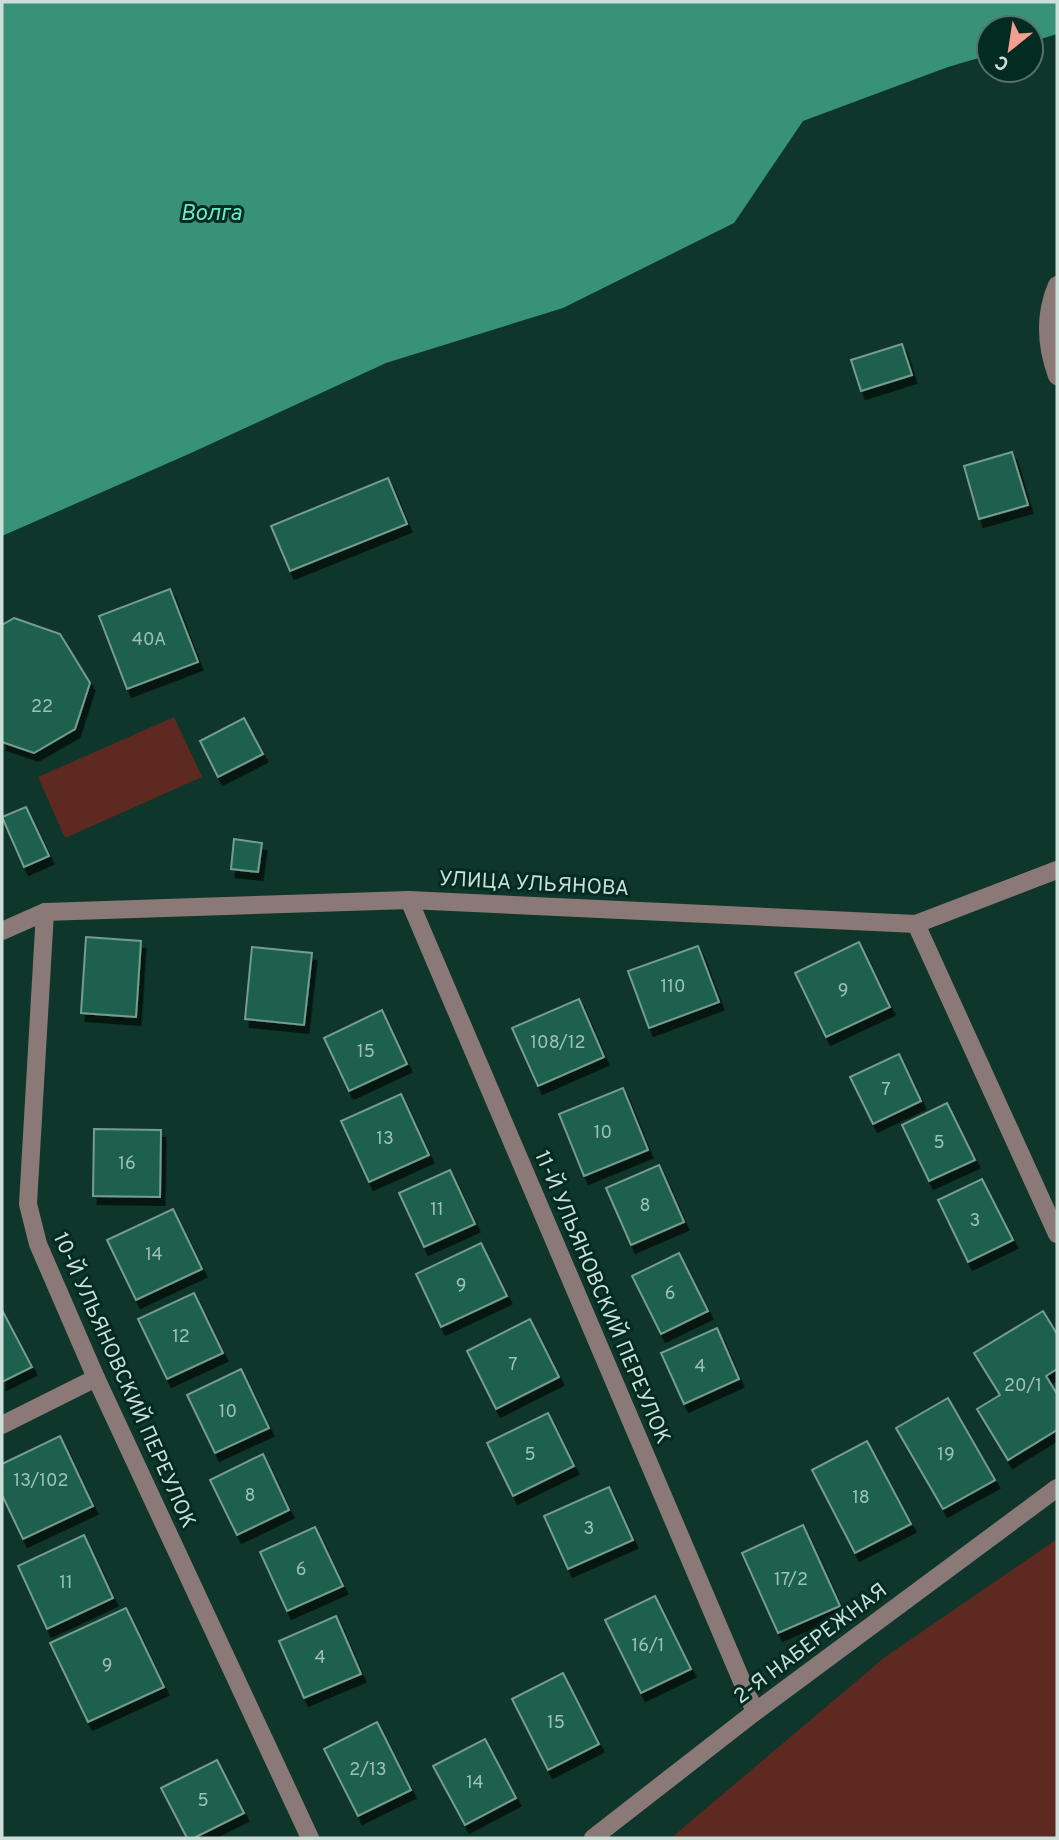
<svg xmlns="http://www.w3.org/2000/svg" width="1059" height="1840" viewBox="0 0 1059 1840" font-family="Overpass,sans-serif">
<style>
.green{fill:#5d2921}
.water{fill:#379277}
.building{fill:#1a614d;stroke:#759c8e;stroke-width:2;filter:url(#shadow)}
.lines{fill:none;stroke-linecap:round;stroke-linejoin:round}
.minor{stroke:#8a7976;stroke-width:18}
.labels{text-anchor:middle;stroke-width:6;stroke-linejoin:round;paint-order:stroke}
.number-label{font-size:18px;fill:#9fc0b5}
.street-label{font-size:21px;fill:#cbdfd8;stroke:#032b21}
.water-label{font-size:23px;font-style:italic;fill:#6ce9c3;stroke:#032b21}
</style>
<defs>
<filter id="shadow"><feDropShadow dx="4.5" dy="8" stdDeviation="0" flood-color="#0009"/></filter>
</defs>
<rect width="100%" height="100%" fill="#0f362a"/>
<g class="green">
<polygon points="174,717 202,777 65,838 38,777"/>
<polygon points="1057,1539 1057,1838 671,1838 885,1657"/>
</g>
<polygon class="water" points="2,2 1057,2 1057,34 1031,42 1031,28 989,28 989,55 948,67 803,121 734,223 563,308 386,363 191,453 2,536"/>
<g class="building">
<polygon points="902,344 912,375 861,391 851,360"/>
<polygon points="1012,452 1028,505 979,519 964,466"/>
<polygon points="388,478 407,524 290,571 271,526"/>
<polygon points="170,589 198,662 127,689 99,616"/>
<polygon points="14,618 60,634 90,683 75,729 34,753 2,742 2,625"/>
<polygon points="244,718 263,754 218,777 200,741"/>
<polygon points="26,807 49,856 24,867 2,817"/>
<polygon points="234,839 262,843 258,872 231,869"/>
<polygon points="86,937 141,941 136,1017 81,1013"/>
<polygon points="859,942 890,1007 826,1037 795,973"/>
<polygon points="698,946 719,1002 649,1028 628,971"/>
<polygon points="252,947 312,953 304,1025 245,1019"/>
<polygon points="579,999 604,1057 538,1086 512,1028"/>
<polygon points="382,1010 407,1064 349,1091 324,1038"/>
<polygon points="899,1054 921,1101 873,1124 850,1077"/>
<polygon points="623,1088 648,1150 584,1176 559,1114"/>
<polygon points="401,1094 429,1155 369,1182 341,1121"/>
<polygon points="947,1103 975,1160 929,1181 902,1125"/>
<polygon points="94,1129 161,1130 160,1197 93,1196"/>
<polygon points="659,1165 684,1222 631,1245 606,1188"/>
<polygon points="450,1170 475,1224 424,1247 399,1193"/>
<polygon points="982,1179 1013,1240 968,1262 938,1200"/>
<polygon points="173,1209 202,1269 136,1300 107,1240"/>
<polygon points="481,1243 507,1296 441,1327 416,1274"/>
<polygon points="679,1253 708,1311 661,1334 632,1276"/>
<polygon points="194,1293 223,1353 167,1379 138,1319"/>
<polygon points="2,1310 32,1367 2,1382"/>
<polygon points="1043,1311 1057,1334 1057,1369 1046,1376 1057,1394 1057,1430 1008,1460 977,1409 1000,1395 974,1353"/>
<polygon points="530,1319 559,1377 496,1409 467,1351"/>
<polygon points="717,1328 739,1379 684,1404 661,1353"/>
<polygon points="241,1369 269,1428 215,1453 187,1395"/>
<polygon points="948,1398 995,1480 943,1509 896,1428"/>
<polygon points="548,1413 574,1466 513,1496 487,1443"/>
<polygon points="60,1436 93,1506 23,1539 2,1495 2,1464"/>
<polygon points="867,1441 911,1524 855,1553 812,1470"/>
<polygon points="263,1454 289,1510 237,1535 210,1480"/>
<polygon points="609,1487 633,1540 568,1569 544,1516"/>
<polygon points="803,1525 840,1606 778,1633 742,1553"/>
<polygon points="315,1527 343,1586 287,1611 260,1552"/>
<polygon points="84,1535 113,1598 47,1629 18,1566"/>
<polygon points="655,1596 691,1669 641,1693 605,1620"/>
<polygon points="126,1608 164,1687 88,1722 50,1643"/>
<polygon points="336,1616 361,1674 304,1698 279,1641"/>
<polygon points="563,1673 599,1744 548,1770 512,1699"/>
<polygon points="377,1722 411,1790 358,1816 324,1749"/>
<polygon points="485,1739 516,1798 465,1825 433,1766"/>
<polygon points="217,1760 244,1813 194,1838 187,1838 161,1788"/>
</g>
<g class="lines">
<g class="minor">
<path d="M1057,285C1044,315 1046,346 1057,376"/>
<polyline points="409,900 755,1712"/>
<polyline points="45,912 28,1204 38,1244 96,1378 310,1838"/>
<polyline points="916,924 1057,1234"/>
<polyline points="2,931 45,912 409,900 916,924 1057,870"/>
<polyline points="2,1425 96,1378"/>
<polyline points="593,1838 755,1712 1057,1488"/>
</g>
</g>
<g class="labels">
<g class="number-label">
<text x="149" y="645">40А</text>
<text x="42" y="712">22</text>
<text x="673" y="992">110</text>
<text x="843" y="996">9</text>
<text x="558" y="1048">108/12</text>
<text x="366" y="1057">15</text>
<text x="886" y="1095">7</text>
<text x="603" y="1138">10</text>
<text x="385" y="1144">13</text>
<text x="939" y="1148">5</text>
<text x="127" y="1169">16</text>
<text x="645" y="1211">8</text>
<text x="437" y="1215">11</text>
<text x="975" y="1226">3</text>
<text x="154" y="1260">14</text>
<text x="461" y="1291">9</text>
<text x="670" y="1299">6</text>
<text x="181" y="1342">12</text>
<text x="513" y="1370">7</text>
<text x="700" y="1372">4</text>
<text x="1023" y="1391">20/1</text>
<text x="228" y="1417">10</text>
<text x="530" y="1460">5</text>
<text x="946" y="1460">19</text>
<text x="41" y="1486">13/102</text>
<text x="250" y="1501">8</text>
<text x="861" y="1503">18</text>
<text x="589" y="1534">3</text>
<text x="301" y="1575">6</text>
<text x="791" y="1585">17/2</text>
<text x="66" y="1588">11</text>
<text x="648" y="1651">16/1</text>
<text x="320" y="1663">4</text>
<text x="107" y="1671">9</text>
<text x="556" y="1728">15</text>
<text x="368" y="1775">2/13</text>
<text x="475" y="1788">14</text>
<text x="203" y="1806">5</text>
</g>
<g class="street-label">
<text transform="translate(534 883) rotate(3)" y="7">УЛИЦА УЛЬЯНОВА</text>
<text transform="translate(603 1297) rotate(67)" y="7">11-Й УЛЬЯНОВСКИЙ ПЕРЕУЛОК</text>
<text transform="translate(125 1380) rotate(66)" y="7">10-Й УЛЬЯНОВСКИЙ ПЕРЕУЛОК</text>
<text transform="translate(810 1643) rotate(-37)" y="7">2-Я НАБЕРЕЖНАЯ</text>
</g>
<g class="water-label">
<text x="211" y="220">Волга</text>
</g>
</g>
<rect width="1059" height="1840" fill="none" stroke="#cbdfd8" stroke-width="7"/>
<g transform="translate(1010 49) rotate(210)"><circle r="33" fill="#032b21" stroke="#53736a" stroke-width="2"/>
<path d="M0-5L12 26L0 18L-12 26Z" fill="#f59d8e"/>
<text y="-10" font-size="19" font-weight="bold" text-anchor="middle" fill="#cbdfd8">С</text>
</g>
</svg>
